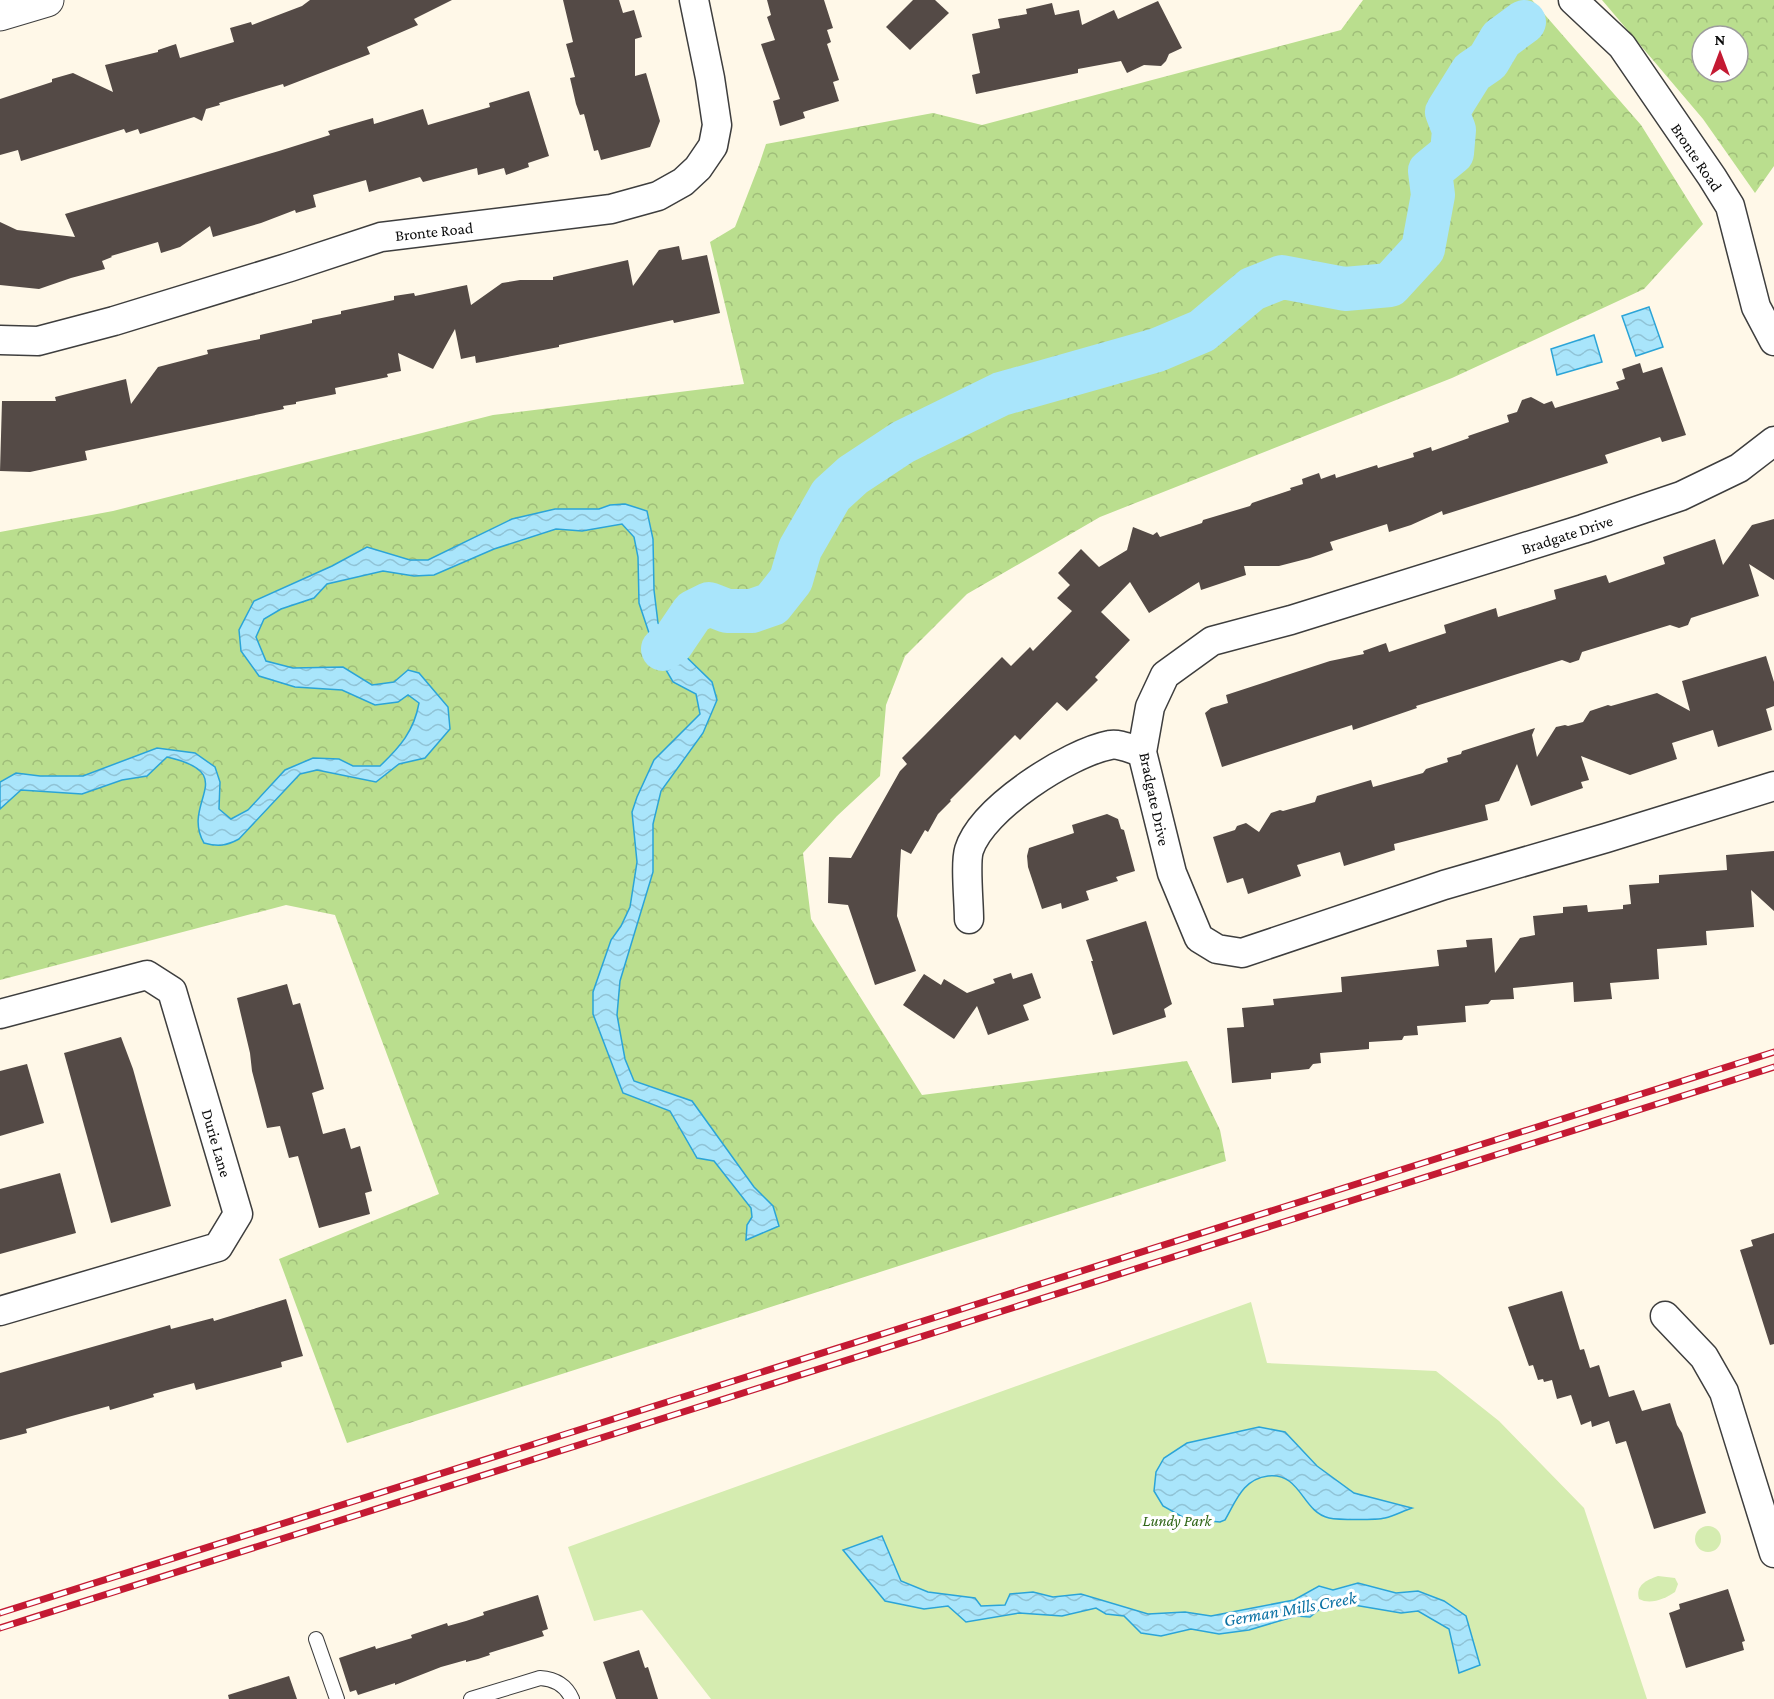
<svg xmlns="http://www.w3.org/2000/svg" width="1774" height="1699" viewBox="0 0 1774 1699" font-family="'Crimson Pro',serif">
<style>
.forest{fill:url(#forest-crowns);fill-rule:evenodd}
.park{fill:#d5ecb0}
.water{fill:url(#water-waves);stroke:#2ba4d7;stroke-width:1.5}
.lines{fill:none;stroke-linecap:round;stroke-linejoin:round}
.river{stroke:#a9e5fb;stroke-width:44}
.building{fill:#544a46}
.service-casing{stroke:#3e3e3e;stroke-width:16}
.minor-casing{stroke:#3e3e3e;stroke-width:31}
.tertiary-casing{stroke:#3e3e3e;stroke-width:35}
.service{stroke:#fff;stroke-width:14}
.minor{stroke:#fff;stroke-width:28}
.tertiary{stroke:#fff;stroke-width:33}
.rail-casing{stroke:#c41a33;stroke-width:7}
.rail{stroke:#fff;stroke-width:4.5;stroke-dasharray:14;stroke-linecap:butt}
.labels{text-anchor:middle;stroke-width:6;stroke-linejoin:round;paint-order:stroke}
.street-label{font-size:16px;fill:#0b0b0b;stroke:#fff}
.park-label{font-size:16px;font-style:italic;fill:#306617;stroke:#fff}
.water-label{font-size:18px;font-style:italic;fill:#0c72a4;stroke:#fff}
</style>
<defs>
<pattern id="forest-crowns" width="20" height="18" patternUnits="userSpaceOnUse" patternTransform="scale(1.5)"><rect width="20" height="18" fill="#bade8e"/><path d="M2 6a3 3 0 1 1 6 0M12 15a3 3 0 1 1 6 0" fill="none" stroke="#9fbd79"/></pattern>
<pattern id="water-waves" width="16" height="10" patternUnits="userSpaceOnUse" patternTransform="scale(1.5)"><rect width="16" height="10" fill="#a9e5fb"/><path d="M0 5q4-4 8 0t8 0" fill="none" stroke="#90c3d6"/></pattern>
</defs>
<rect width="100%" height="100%" fill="#fff8e8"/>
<g class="forest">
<polygon points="1363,0 1532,0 1641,125 1703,224 1644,289 1452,378 1100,517 967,594 905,656 886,705 880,776 837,816 803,853 811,919 922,1095 1187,1061 1220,1130 1226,1161 347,1443 279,1259 439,1194 335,915 286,905 0,980 0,532 113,511 493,415 744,384 710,242 735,227 759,165 766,144 933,113 982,125 1341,30"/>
<path d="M1602,0H1774V166L1755,193L1703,119ZM1702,36H1738V72H1702Z"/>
</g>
<g class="park">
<polygon points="1251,1302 1267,1363 1436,1371 1499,1421 1584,1508 1647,1699 711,1699 642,1610 594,1621 568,1547"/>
<circle cx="1708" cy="1539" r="13"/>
<path d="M1658,1576L1675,1578L1678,1584L1675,1592C1665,1599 1650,1605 1639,1599C1635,1585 1647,1580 1658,1576Z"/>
</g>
<g class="water">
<polygon points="1649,307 1663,347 1636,356 1622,316"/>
<polygon points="1594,335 1602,362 1557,375 1551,349"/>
<path d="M625,504L647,511L653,539L654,590L658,623L672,643L712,682L717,700L703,733L661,791L653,824V872L620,981L617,1015L625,1059L634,1081L692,1101L754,1187L773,1206L779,1226L746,1240L747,1225L752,1217L751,1208L714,1161L697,1158L670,1111L623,1093L593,1014V992L611,940L621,926L630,907L637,862L632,812L637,797L654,760L700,714L696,694L673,682L655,651L639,603L638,557L634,537L622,524L582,531L556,529L494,549L434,575L414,576L383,571L327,584L314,598L281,609L264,619L256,637L266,661L293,668L343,667L372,685L394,682L408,670L419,673L448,707L450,729L425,758L399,764L376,782L317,770L300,774L239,839C226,846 218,847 204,843C180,802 242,774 167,757L147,776L122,780L82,794L21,790L0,809V782L16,773L40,776H83L157,748L195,753L215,767L220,782L219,809L231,819L248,810L285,770L313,758L339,759L353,766H380C400,747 414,731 419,703L408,695L398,702L375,705L342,690L295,687L259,676L241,651L239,630L254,601L332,566L367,547L410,560H428L512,519L555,509H599L610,505Z"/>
<path d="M1259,1427L1285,1432L1317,1466L1354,1493L1412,1508C1403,1511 1394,1516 1385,1518C1377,1520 1338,1520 1329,1518C1302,1512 1301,1472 1268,1476C1243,1479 1236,1501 1225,1520L1220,1522L1186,1519L1163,1506L1154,1491L1156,1472L1164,1458L1187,1443Z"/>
<polygon points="882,1536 901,1581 928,1592 975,1598 981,1606 1005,1605 1010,1594 1033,1592 1053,1597 1081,1594 1148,1614 1185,1612 1211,1616 1294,1600 1319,1586 1333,1590 1358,1583 1396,1593 1418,1591 1444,1601 1466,1616 1480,1665 1459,1673 1449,1629 1418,1611 1401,1613 1348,1604 1320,1609 1310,1617 1296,1616 1249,1630 1219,1634 1191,1629 1161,1636 1141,1633 1124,1616 1106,1614 1096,1608 1062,1616 1019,1613 966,1622 948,1606 924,1609 885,1601 843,1550"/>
</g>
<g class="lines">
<polyline class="river" points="663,649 672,643 693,612 709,604 727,611 752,611 772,604 791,580 800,549 831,495 853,475 903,442 1001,394 1157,350 1202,331 1252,289 1282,277 1345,289 1390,285 1423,249 1433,195 1430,171 1452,153 1454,130 1447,112 1472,72 1488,61 1501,39 1524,22"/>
</g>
<g class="building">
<polygon points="310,0 452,0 414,19 418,25 367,47 370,54 284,87 283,84 219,103 220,105 206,109 202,121 194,117 140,134 138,129 126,133 124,129 21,161 18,150 0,155 0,99 52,82 52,79 73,73 113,92 105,65 158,52 158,50 176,44 180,58 234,42 230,28 251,22 252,25 302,6"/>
<polygon points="563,0 619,0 623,13 634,10 642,37 635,39 635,76 646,73 660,121 650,147 601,160 598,150 594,151 584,114 580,115 576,104 570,78 575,77 566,44 573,42"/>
<polygon points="767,0 824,0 833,28 827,30 831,42 827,44 839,80 833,82 839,101 803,112 805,118 780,126 773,101 780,99 761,44 775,40 767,17 771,15"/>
<polygon points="913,0 935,0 949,13 910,50 886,27"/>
<polygon points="1158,1 1182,48 1169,54 1166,61 1161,66 1144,65 1127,73 1121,61 1078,69 1078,73 976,94 972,75 980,73 972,34 1000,28 998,19 1027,14 1026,9 1052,3 1055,15 1079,10 1082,25 1114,10 1118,19"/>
<polygon points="529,91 549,156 528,163 529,167 506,175 504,168 478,175 477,168 423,182 420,177 369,192 366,180 313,195 316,207 296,213 295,210 261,223 213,237 210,226 180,247 161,253 158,242 111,256 112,257 102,261 105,269 71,278 39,289 0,285 0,222 17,230 75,237 65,214 279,151 330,135 328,131 373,118 374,124 423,109 428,125 490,107 489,103"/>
<polygon points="679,246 682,260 707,255 720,313 674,323 673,320 559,345 559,347 476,363 475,356 461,359 455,329 433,369 398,353 401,371 387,374 388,377 335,388 336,394 296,402 296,404 283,406 284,409 85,451 87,460 30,472 0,471 2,401 56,401 55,397 126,379 131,404 158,367 208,354 207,350 260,339 260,335 312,323 312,320 341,314 341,311 394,300 394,296 414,293 415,296 467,285 471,305 502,283 520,280 553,280 553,277 628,260 633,286 659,250"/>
<polygon points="1640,363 1643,373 1662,367 1686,435 1662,442 1660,437 1605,455 1608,463 1443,515 1442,511 1411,525 1389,532 1387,524 1330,542 1333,550 1310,558 1279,566 1244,566 1246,575 1201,590 1199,582 1149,613 1130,582 1101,612 1130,640 1095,677 1098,680 1067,711 1057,702 1020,740 1015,735 950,800 951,801 938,814 928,832 925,830 911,854 901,849 897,916 916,971 875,985 848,905 828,903 829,857 851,858 900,771 907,764 902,758 925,735 1002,657 1011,666 1030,647 1033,651 1072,611 1057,598 1070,585 1058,573 1081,549 1099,567 1127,550 1133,527 1153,535 1157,532 1160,537 1202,523 1203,520 1250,506 1252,503 1291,490 1290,488 1303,484 1302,479 1319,473 1321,479 1335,474 1336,478 1377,465 1378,468 1414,457 1413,453 1431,447 1432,451 1469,438 1468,436 1509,422 1507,415 1517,412 1522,400 1531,397 1544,404 1552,401 1555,408 1619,389 1616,382 1625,379 1622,369"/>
<polygon points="1774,519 1774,580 1749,564 1759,596 1691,618 1688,625 1679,628 1670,625 1582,652 1579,660 1570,663 1562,660 1416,706 1417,708 1353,730 1352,725 1222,767 1205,713 1211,708 1228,703 1226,695 1330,661 1364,654 1363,651 1386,643 1389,652 1446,633 1444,625 1496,608 1498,617 1556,599 1554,590 1606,575 1609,583 1665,564 1663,557 1715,539 1723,565 1752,525"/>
<polygon points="1766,656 1774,682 1774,706 1766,709 1772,730 1718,747 1713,730 1672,743 1677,759 1630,775 1581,756 1589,780 1581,782 1583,788 1531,806 1517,764 1499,801 1485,805 1488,820 1394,844 1395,850 1344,866 1340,852 1297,865 1301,876 1248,894 1243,878 1227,883 1213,837 1235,830 1237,826 1246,823 1259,832 1271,813 1280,810 1283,811 1315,802 1317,796 1371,780 1373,787 1423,773 1426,769 1448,762 1447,758 1461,754 1462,751 1535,728 1532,735 1537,757 1556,727 1565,725 1568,726 1583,722 1590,711 1608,705 1611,706 1657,693 1690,711 1682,681"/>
<polygon points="1107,814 1118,819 1121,829 1124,830 1135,871 1116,877 1118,881 1086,891 1089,900 1062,909 1061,903 1042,909 1028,867 1027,856 1029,848 1074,833 1072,825"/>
<polygon points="1774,851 1774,911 1751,890 1754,927 1706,931 1707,945 1657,949 1659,979 1610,983 1612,999 1574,1002 1573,982 1513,988 1514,999 1491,1000 1488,1004 1465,1006 1466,1022 1417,1026 1418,1035 1404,1036 1402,1040 1369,1042 1369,1049 1320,1053 1321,1063 1313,1064 1309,1069 1271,1073 1271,1079 1232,1083 1227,1028 1244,1027 1242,1008 1274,1005 1273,999 1342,992 1341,977 1439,966 1437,950 1467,947 1466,940 1492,938 1495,973 1520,938 1535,935 1533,916 1563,913 1563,907 1587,905 1588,912 1623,909 1623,905 1631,904 1629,885 1659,883 1659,875 1727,870 1726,855"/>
<polygon points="1146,921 1172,1004 1164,1009 1166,1017 1113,1035 1091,961 1093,961 1086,940"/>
<polygon points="1011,973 1013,979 1032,973 1041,998 1023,1005 1029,1020 988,1035 977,1006 954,1039 903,1005 924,974 941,985 944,979 967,993 995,983 993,979"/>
<polygon points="287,984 293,1005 300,1003 324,1089 312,1093 323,1134 345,1128 351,1149 360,1146 372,1191 365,1193 370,1214 319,1228 298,1156 289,1158 280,1126 267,1128 252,1071 250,1053 237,998"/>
<polygon points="121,1037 133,1069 171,1206 111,1223 64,1053"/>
<polygon points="27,1064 44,1123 0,1136 0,1071"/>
<polygon points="60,1173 76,1233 0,1254 0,1189"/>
<polygon points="1774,1233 1774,1344 1770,1345 1740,1250 1753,1246 1751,1240"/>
<polygon points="1562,1291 1580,1350 1584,1349 1590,1368 1599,1365 1609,1397 1634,1390 1642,1411 1670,1403 1677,1425 1682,1433 1706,1513 1654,1529 1626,1441 1616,1444 1609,1421 1592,1427 1591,1421 1581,1425 1571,1395 1557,1399 1552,1380 1544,1382 1543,1379 1538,1380 1533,1365 1529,1366 1508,1307"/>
<polygon points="286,1299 303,1356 281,1362 282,1367 196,1390 194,1383 153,1394 154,1397 110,1410 109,1406 68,1417 26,1429 27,1433 0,1440 0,1373 170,1325 171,1329 213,1318 214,1321"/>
<polygon points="1728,1589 1745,1641 1742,1642 1744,1650 1686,1668 1669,1613 1680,1609 1679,1604"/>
<polygon points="538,1595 548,1629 542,1631 544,1636 489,1653 490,1655 478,1659 466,1662 466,1660 441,1667 395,1685 395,1683 358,1695 356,1690 350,1692 339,1658 375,1646 376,1649 412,1638 411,1635 447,1623 448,1626 466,1621 484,1615 483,1612"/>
<polygon points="639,1650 645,1668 648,1667 658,1699 616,1699 603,1662"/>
<polygon points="289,1676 297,1699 229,1699 228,1695"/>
</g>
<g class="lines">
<g class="service-casing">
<g id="service">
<polyline points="316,1639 337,1699"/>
<path d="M471,1699L540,1678C555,1679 566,1685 572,1699"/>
</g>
</g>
<g class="minor-casing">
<g id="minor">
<polyline points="1573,0 1622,46 1712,177 1730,206 1756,307 1774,341"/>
<polyline points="0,340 38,341 114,321 290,267 381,237 611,209 658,196 683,182 698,168 713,146 717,125 710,78 694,0"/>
<polyline points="1774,441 1739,468 1681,496 1583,529 1291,620 1212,641 1165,675 1150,707 1142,752 1172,873 1199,938 1217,949 1242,953 1444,885 1606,838 1774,786"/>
<path d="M969,919C969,903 965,863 969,850C982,808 1069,753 1110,745C1119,743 1133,750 1142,752"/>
<polyline points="0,1014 147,975 172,991 238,1214 218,1247 0,1311"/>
<polyline points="1665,1316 1704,1357 1724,1392 1774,1553"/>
</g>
</g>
<g class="tertiary-casing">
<polyline id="tertiary" points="0,14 47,0"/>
</g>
<use href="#service" class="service"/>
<use href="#minor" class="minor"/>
<use href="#tertiary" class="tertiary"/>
<g class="rail-casing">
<g id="rail">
<polyline points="0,1613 1774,1052"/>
<polyline points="0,1628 1774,1067"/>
</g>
</g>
<use href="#rail" class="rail"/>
</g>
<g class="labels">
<g class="street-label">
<text transform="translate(1697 157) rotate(56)" y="6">Bronte Road</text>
<text transform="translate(434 231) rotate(-6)" y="6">Bronte Road</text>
<text transform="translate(1567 534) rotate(-18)" y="6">Bradgate Drive</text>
<text transform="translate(1155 799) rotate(78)" y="6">Bradgate Drive</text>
<text transform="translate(217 1143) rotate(74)" y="6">Durie Lane</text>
</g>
<g class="park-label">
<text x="1177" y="1526">Lundy Park</text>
</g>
<g class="water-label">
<text transform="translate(1290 1609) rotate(-10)" y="6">German Mills Creek</text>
</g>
</g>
<g transform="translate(1720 54)"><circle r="28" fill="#ffffff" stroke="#9d9d9d" stroke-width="1.5"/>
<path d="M0-4.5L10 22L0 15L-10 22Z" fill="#c41a33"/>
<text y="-9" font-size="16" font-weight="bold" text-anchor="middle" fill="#0b0b0b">N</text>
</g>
</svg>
